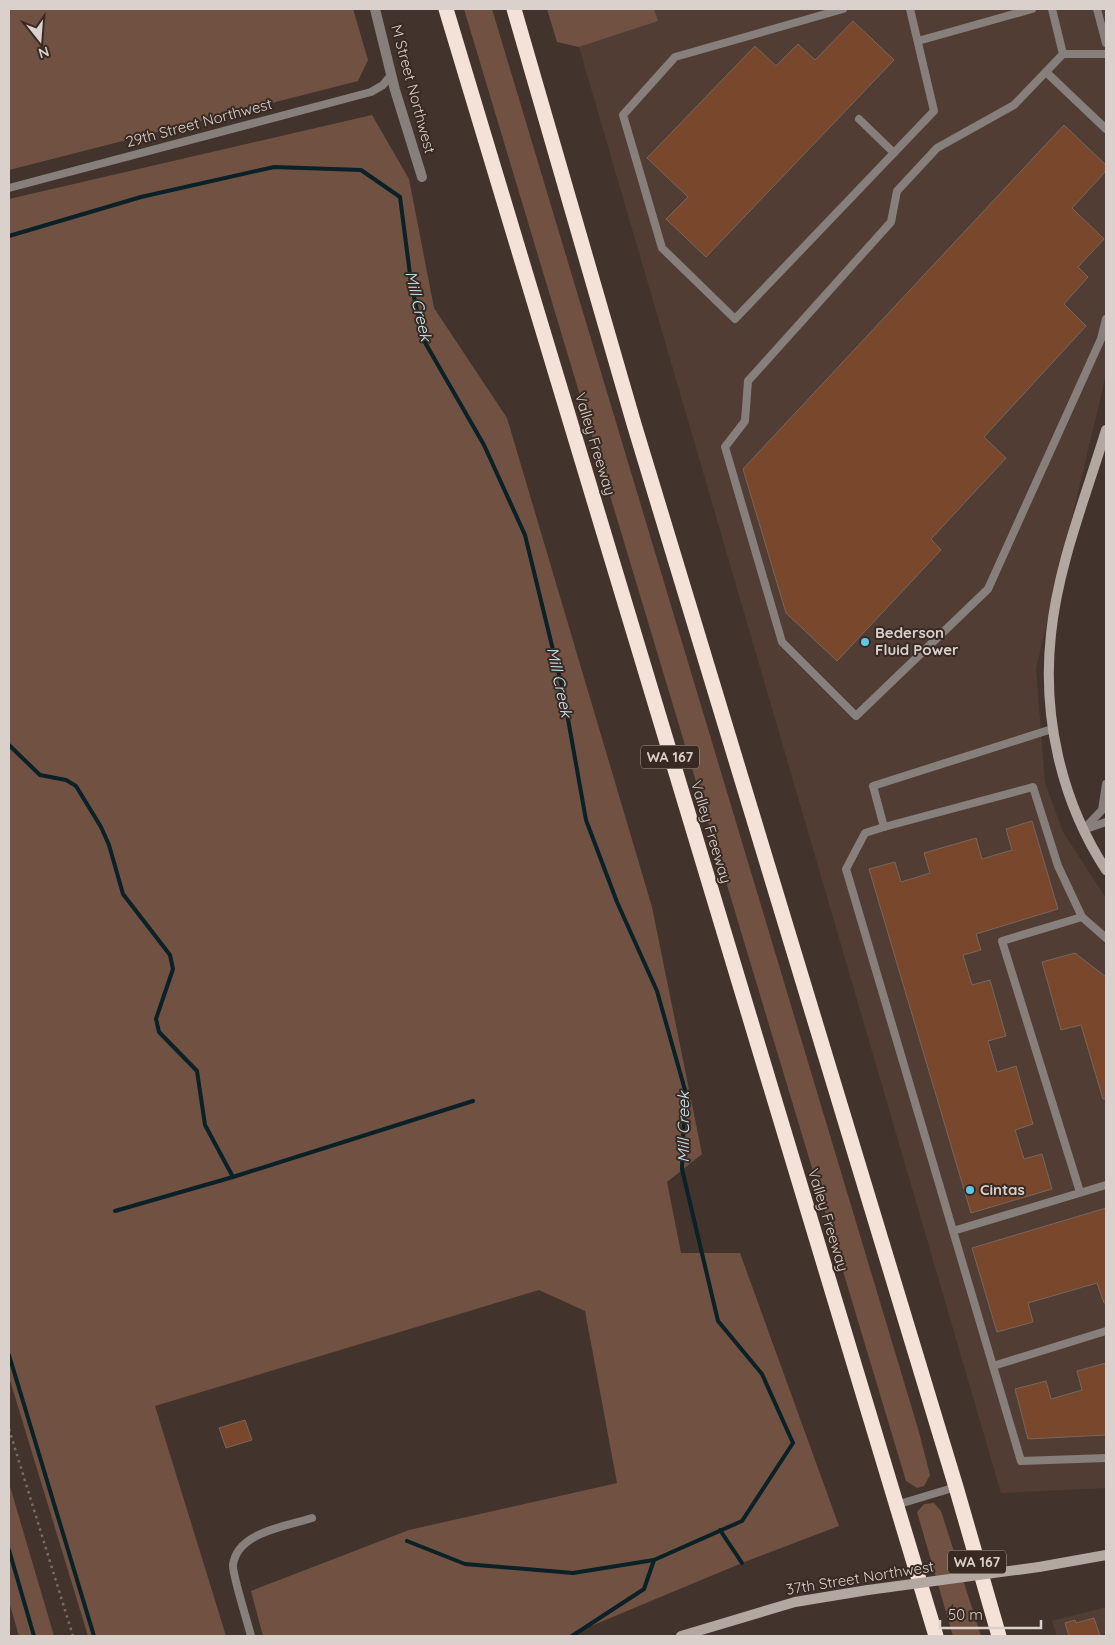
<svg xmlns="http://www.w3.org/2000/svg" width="1115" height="1645" viewBox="0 0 1115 1645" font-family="Quicksand,sans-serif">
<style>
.built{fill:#513d33}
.green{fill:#715242}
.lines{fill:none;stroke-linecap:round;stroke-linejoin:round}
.stream{stroke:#092127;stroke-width:4}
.building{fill:#79472b;stroke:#76665e}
.path{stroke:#796d67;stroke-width:2.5;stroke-dasharray:2.5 4;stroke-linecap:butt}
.lane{stroke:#877f7b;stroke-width:8}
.street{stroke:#877f7b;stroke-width:10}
.secondary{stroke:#b3a7a1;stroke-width:10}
.highway{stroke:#f4e1d8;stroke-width:15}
.secondary-bridge{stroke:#b3a7a1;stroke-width:10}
.poi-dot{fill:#5bc8e6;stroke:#382a23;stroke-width:2}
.labels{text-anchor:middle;stroke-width:4;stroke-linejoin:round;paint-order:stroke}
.shield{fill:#382a23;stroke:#a99f99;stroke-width:1}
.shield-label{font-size:14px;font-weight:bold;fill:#dad1cc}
.street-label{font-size:15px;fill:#dad1cc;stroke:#382a23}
.poi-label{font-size:15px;font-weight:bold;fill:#dad1cc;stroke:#382a23;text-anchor:start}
.water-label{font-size:16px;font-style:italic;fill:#c3eaf7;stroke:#382a23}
</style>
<rect width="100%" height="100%" fill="#42342d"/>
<g class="built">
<polygon points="654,9 1106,9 1106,375 1036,669 1045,783 1063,832 1106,898 1106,1488 1001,1493 579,47 657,21"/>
<polygon points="1106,1607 1106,1636 1057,1636 1052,1621"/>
</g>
<g class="green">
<polygon points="9,9 353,9 368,60 358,81 9,170"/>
<polygon points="464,9 492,9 919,1432 930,1475 924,1486 917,1488 906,1481"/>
<polygon points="547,9 654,9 658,21 579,47 557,42"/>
<polygon points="372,115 409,179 434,308 507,418 652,907 702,1154 667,1182 681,1253 740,1253 839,1526 742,1563 567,1636 263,1636 251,1591 409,1530 617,1483 585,1311 539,1290 155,1406 226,1636 88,1636 9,1377 9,199"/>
<polygon points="9,1483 54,1636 19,1636 9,1602"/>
<polygon points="934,1503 941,1511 981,1636 953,1636 917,1512 924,1504"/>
</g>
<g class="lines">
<g class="stream">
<polyline points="9,236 141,197 274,167 361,170 400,197 411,282 423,339 484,445 525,535 563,691 586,820 617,902 657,991 685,1090 682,1169 718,1321 762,1374 793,1443 742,1521 654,1560 573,1573 465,1564 407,1541"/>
<polyline points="9,745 40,775 66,780 76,786 101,827 109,845 123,894 170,955 173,969 156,1019 159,1032 197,1071 205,1125 233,1177"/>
<polyline points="115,1211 233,1177 473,1101"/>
<polyline points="9,1355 94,1636"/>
<polyline points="720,1530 742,1563"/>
<polyline points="9,1550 34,1636"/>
<polyline points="572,1636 644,1589 654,1560"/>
</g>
</g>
<g class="building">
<polygon points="853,21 894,60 706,257 666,219 688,197 647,158 755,46 776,66 798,44 815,60"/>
<polygon points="1064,125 1106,165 1106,171 1072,208 1104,239 1078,267 1088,277 1064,304 1086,326 984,437 1006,458 931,539 941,550 837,661 786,613 743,469"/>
<polygon points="1032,821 1058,909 976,934 981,950 963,955 972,985 990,980 1006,1036 988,1041 997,1072 1016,1066 1033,1124 1015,1130 1024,1159 1042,1154 1052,1189 971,1213 869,869 895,862 901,882 930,873 924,853 976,838 982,859 1012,850 1006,829"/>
<polygon points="1075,953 1106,977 1106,1099 1103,1099 1081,1025 1061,1030 1042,962"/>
<polygon points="1106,1208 1106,1303 1104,1303 1097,1283 1028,1303 1033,1322 997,1332 972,1248"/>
<polygon points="1106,1363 1106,1435 1028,1439 1015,1389 1046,1381 1051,1399 1082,1390 1077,1371"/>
<polygon points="245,1420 252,1440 226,1448 219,1428"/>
<polygon points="1094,1618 1100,1636 1069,1636 1065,1623 1075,1620 1076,1623"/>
</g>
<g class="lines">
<polyline class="path" points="9,1429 73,1636"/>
<g class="lane">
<polyline points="843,9 675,57 623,115 662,248 735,319 934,111 910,9"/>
<polyline points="1052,9 1063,54 1014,105 937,148 897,191 891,222 748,381 745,421 725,447 782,642 856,716 988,589 1101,339 1106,319"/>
<polyline points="1097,9 1106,43"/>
<polyline points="918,41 1032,9"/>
<polyline points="1063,54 1106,54"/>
<polyline points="1046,72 1106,129"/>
<polyline points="859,119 894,153"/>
<polyline points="9,188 371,92 383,85 391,75"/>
<polyline points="1052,729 873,786 884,827 865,833 846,869 1021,1461 1106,1458"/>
<polyline points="884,827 1033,787 1058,866 1082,917 1106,938"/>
<polyline points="1084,829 1102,810 1106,784"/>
<polyline points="1086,829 1106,822"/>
<polyline points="1080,1192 1002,941 1082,917"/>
<polyline points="953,1231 1106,1185"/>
<polyline points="993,1366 1106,1331"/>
<polyline points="896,1505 956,1487"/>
<path d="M251,1636C248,1623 232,1574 233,1565C237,1532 287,1526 312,1518"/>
</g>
<polyline class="street" points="375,9 395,90 422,177"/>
<g class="secondary">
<path d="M1106,430C1086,496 1058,565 1051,634C1042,716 1061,801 1106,870"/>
<polyline points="1039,1567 1106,1555"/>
<polyline points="681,1636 795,1602 868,1590"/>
</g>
<g class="highway">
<polyline points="446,9 936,1636"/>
<polyline points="514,9 634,424 956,1487 999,1636"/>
</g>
<polyline class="secondary-bridge" points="868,1590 1039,1567"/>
</g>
<g class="poi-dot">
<circle cx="865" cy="642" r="5"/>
<circle cx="970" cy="1190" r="5"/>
</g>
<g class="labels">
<g class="shield">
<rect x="641" y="745.5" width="58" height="23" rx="4"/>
<rect x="948" y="1550.5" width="58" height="23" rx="4"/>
</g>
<g class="shield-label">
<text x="670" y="762">WA 167</text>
<text x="977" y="1567">WA 167</text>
</g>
<g class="street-label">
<text transform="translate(413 89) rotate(75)" y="5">M Street Northwest</text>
<text transform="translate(199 123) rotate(-15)" y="5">29th Street Northwest</text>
<text transform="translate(595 444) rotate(73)" y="5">Valley Freeway</text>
<text transform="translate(711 832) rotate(73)" y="5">Valley Freeway</text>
<text transform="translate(828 1220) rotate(73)" y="5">Valley Freeway</text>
<text transform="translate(860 1578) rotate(-9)" y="5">37th Street Northwest</text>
</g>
<g class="poi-label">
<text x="875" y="638">Bederson<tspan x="875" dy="17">Fluid Power</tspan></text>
<text x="980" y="1195">Cintas</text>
</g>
<g class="water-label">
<text transform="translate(419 306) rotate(77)" y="6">Mill Creek</text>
<text transform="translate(560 682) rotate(78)" y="6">Mill Creek</text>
<text transform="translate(683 1127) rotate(-90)" y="6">Mill Creek</text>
</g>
</g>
<rect width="1115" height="1645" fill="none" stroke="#dad1cc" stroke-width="20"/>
<g transform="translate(40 40) rotate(163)" stroke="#382a23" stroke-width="4" paint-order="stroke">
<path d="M0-4L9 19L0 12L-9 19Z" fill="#dad1cc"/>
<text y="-8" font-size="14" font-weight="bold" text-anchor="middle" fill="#dad1cc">N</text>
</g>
<path d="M940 1620v8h101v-8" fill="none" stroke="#dad1cc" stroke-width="2.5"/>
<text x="948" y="1620" font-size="15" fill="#dad1cc" stroke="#382a23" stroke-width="4" paint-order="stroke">50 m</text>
</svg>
